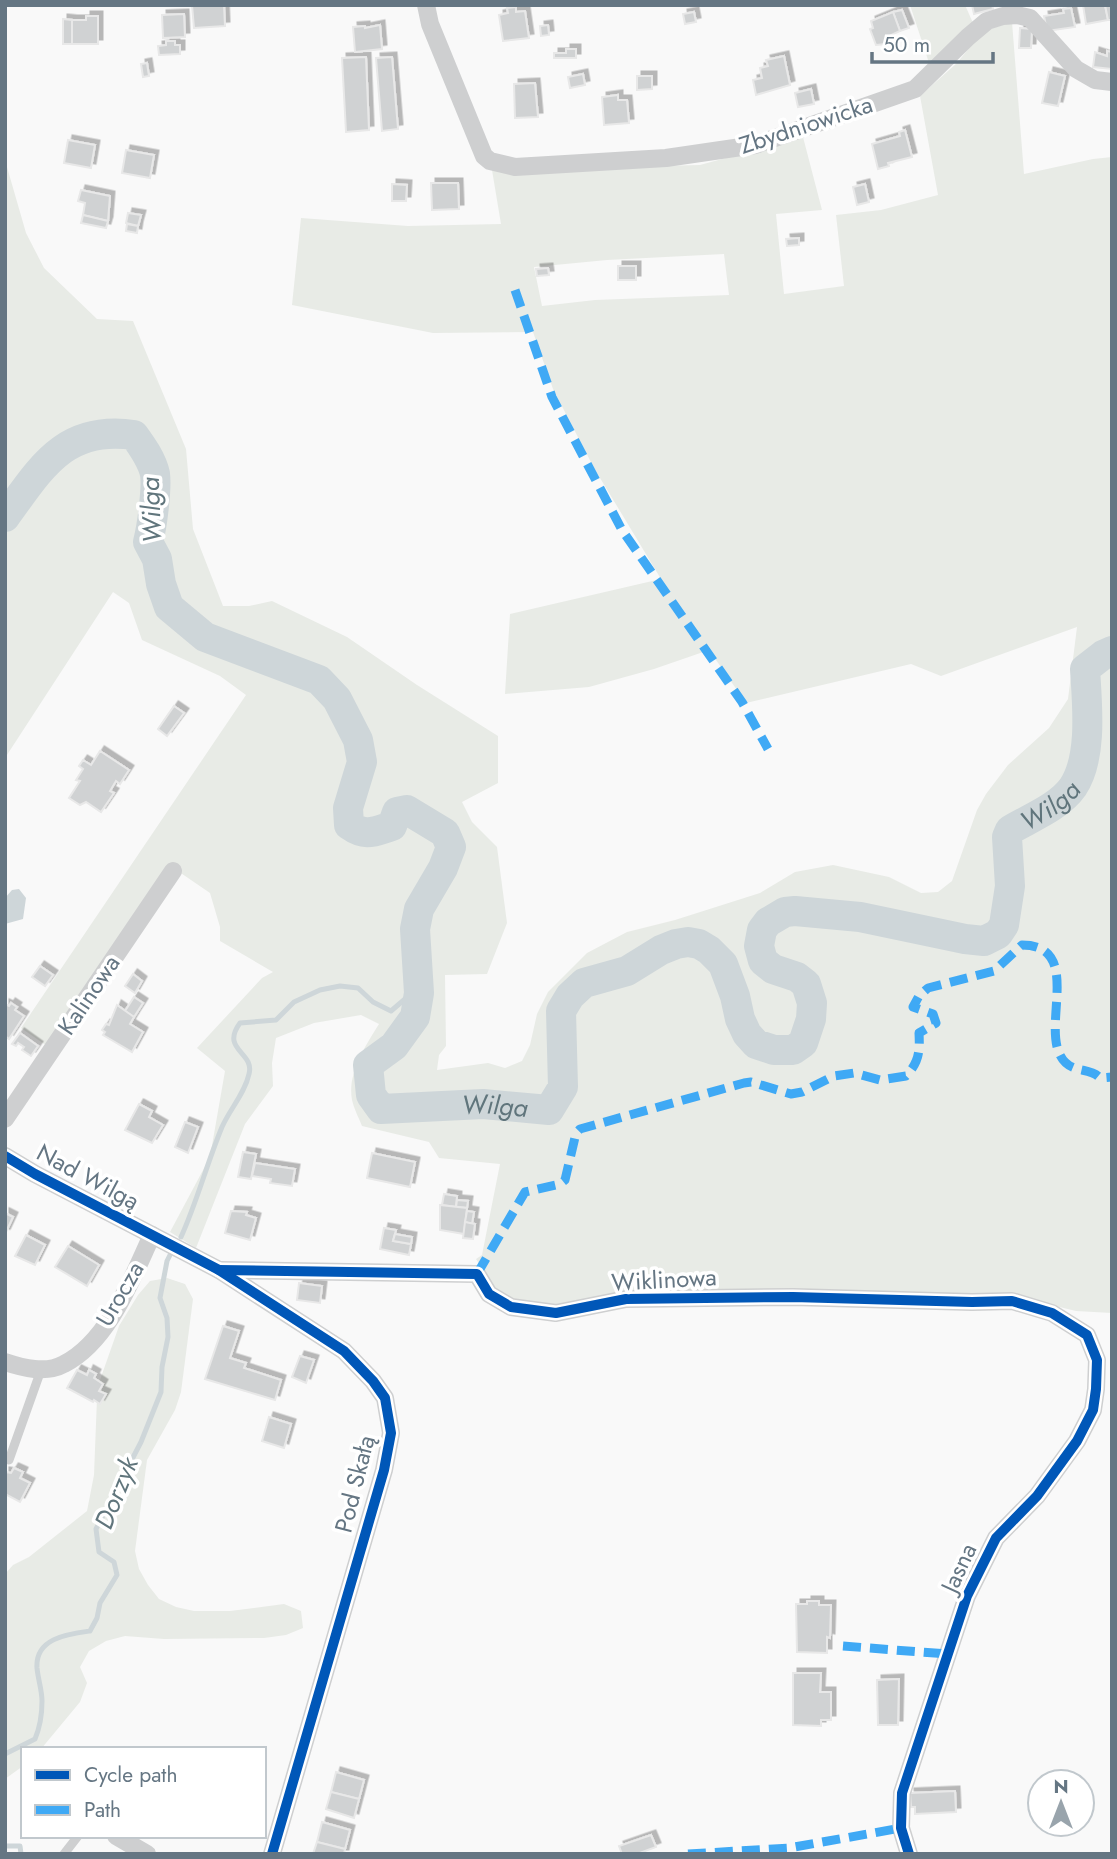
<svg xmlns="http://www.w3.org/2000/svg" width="1117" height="1859" viewBox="0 0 1117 1859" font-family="Jost,sans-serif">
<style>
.green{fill:#e8ebe6;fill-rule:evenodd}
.water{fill:#ced6d9}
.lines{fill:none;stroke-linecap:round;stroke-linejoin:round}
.stream{stroke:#ced6d9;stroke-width:5}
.river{stroke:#ced6d9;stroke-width:30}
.building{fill:#d0d2d3;stroke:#e8e8e8;stroke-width:2;filter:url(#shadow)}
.lane{stroke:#cecfd0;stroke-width:9}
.street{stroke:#cecfd0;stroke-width:18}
.quiet{stroke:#3fa9f5;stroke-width:9;stroke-dasharray:18 9;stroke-linecap:butt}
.cycleway-casing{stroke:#fff;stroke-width:15}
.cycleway{stroke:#0057b8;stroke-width:10}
.labels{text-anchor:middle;stroke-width:7;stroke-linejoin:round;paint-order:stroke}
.street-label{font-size:24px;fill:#657683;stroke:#fff}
.water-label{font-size:26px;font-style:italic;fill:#60757c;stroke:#fff}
</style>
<defs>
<filter id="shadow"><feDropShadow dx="4.5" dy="-4.5" stdDeviation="0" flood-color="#0004"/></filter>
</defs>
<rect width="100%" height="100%" fill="#f9f9f9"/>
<g class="green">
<polygon points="910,5 965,5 973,23 930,66"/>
<path d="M1012,22L1024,174L1093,159L1112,157V1313L1076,1311L1010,1295L552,1306L507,1299L490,1288L487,1276L476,1259L482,1255L500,1164L439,1158L429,1142L362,1126C359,1118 354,1109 352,1100C347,1073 366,1045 379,1024L361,1015L314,1023L276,1038L272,1063L273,1086L245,1124L196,1248L170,1232L210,1157L225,1071L197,1048L262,978L273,972L220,941V927L210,893L172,867L50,1048L21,1028L246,695L220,676L142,640L129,603L113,592L5,758V160L26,233L44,268L97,319L133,321L186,449L193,529L223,606H249L272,601L347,637L417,685L498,736V783L462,802L472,822L497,847L507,923L487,974L445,975L446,1046L439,1055L437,1070L488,1063L505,1068L522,1061L530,1045L537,1014L548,992L587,953L627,932L675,920L760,893L795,872L833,865L889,877L921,893L938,892L952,881L977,810L986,794L1008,765L1049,728L1068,699L1077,627L941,676L911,664L746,703L709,650L654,669L589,687L505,694L510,614L661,579L594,468L553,389L533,332L433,333L292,305L301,218L408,226L501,224L492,170L700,165L803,137L822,210L776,214L784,294L844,286L836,215L881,210L938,195L920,96L957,63L983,31ZM724,254L729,295L595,300L542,306L534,267L607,260Z"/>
<polygon points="167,1278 185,1284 193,1299 181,1392 175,1410 147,1460 135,1551 139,1569 148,1585 159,1599 176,1607 194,1611 230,1611 284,1604 301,1611 303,1628 286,1635 264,1638 164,1639 125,1636 106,1641 89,1651 80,1667 87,1683 80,1702 41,1749 23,1749 23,1766 5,1779 5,1574 13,1565 29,1557 87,1511 94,1475 97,1398 100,1380 119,1326 138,1295 150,1281"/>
</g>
<polygon class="water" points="19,889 26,898 23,919 5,924 5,898 12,890"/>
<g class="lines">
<g class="stream">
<path d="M181,1237C197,1202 207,1163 222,1127C230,1109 245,1093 249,1074C255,1052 220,1050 240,1023L276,1020L294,1002L320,990L340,986L358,988L373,1002L391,1011L405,999L419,993"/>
<path d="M5,1754L35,1739C40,1727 42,1714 42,1701C42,1690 38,1679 37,1668C35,1638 68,1634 90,1631L97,1618L100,1603L117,1575L114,1562L99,1552L96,1529L141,1442L161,1392L162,1367L168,1337L167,1318L160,1298L167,1261L170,1255"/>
<polyline points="5,1846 20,1846 21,1854"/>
</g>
<path class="river" id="s1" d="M5,517C41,468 64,425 134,435C142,446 152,460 155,474C157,489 152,527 148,542L157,559L161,584L169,607L205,637L319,680L337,699L358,740L362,762L348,808L349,825C366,837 373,832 392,826L397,812L407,810L445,833L451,847L443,868L419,909L415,929L419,993L415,1017L394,1046L368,1065L371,1095L381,1109L483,1104L549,1110L563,1087L561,1011L570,996L584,983L627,971L661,950L676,944L688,942L699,944L709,950L723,964L735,996L740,1019L747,1034L756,1044L774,1050H793L803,1043L811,1019L812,1003L806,984L797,977L773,969L763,961L759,946L762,930L768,922L785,912L795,911L860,917L965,939L984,941L998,934L1004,925L1010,886L1007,837L1010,830C1030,818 1059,807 1073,787C1093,757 1087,703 1085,669L1103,655L1112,651"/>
</g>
<g class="building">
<polygon points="192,5 224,5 225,26 194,28"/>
<polygon points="972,5 992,5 993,9 974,14"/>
<polygon points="1083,5 1105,5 1108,20 1086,24"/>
<polygon points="1105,5 1112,5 1112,20 1108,20"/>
<polygon points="516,7 516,12 525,11 529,38 503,41 499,15 508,13 507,8"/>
<polygon points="1071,8 1075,27 1047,31 1044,16 1064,13 1063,9"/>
<polygon points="902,10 909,28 900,31 893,12"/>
<polygon points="694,12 696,22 685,24 683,14"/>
<polygon points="893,12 900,31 887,37 888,40 886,44 876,45 870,29 873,28 871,21"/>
<polygon points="184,14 185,37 163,38 162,15"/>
<polygon points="86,16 98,16 98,44 72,44 72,20 86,20"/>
<polygon points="63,19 72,20 72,44 63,44"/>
<polygon points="380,25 382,49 355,52 353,27 365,26 365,28"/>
<polygon points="548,25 549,35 541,36 540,26"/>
<polygon points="1020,28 1032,29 1031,48 1019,48"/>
<polygon points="166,41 175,41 175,45 180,45 180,54 159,55 158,46 166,45"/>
<polygon points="566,49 576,49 576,58 554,58 554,53 566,53"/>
<polygon points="1107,51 1112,52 1112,69 1093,67 1095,52 1107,56"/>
<polygon points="784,56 790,85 756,95 753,80 762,78 760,68 768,66 766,60"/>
<polygon points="366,57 369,130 346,132 342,58"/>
<polygon points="392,57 398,129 382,131 376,58"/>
<polygon points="147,63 149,76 143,77 141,64"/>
<polygon points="1049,72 1065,76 1058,106 1042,103"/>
<polygon points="583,74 585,85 570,88 568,77"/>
<polygon points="637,76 652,76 652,89 637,90"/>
<polygon points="535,83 538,117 515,118 514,84"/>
<polygon points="811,89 814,104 798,107 795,93"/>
<polygon points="618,95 618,100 627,100 629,123 604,125 602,97"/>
<polygon points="905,130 912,157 888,163 889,166 878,169 872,144 900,136 899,132"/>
<polygon points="68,140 95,145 91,168 64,163"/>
<polygon points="126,150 154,155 150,178 122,173"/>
<polygon points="431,183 458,183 459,209 432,210"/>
<polygon points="392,184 407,185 406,201 392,201"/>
<polygon points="865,184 869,202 857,205 853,187"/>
<polygon points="81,190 110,196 108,221 83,215 85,203 78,201"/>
<polygon points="128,213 141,215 138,226 126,223"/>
<polygon points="83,215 108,221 106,228 81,223"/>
<polygon points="127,224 138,226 137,233 126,231"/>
<polygon points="799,238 799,245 787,246 786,239"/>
<rect x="618" y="266" width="18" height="14"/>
<polygon points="548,268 549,275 537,276 536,269"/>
<polygon points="174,706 184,713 167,736 158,729"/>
<polygon points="100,751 129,770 120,784 116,781 110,791 114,793 101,812 86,802 80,805 69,798 80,781 76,780 83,769 79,766 83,760 91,765"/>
<polygon points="40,966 53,975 45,986 32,977"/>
<polygon points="133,974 142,981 135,993 125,986"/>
<polygon points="134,997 143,1003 134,1017 125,1011"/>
<polygon points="11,1003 17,1007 15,1010 24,1016 9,1039 5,1036 5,1004 9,1006"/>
<polygon points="117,1005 134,1017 130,1024 143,1032 132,1052 103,1035 105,1032 102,1030 106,1024 109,1025"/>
<polygon points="20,1033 38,1046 31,1056 22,1050 24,1047 18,1043 16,1046 12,1044"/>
<polygon points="139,1104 152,1111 149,1117 163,1125 152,1143 125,1130"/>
<polygon points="185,1122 198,1127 188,1153 175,1147"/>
<polygon points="243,1152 256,1154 251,1179 238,1177"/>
<polygon points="372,1153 415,1162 410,1187 367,1178"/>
<polygon points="255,1163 295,1169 292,1186 270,1183 271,1179 252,1176"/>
<polygon points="444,1194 457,1196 456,1207 442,1205"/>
<polygon points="457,1200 468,1201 467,1208 456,1207"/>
<polygon points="440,1205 467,1208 464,1234 440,1230"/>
<polygon points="231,1211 247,1212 246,1215 256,1218 250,1240 225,1233"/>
<polygon points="467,1211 474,1212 472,1224 465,1222"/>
<polygon points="5,1213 13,1217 5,1234"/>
<polygon points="465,1222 475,1224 473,1239 463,1238"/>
<polygon points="384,1228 396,1230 393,1241 411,1244 409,1255 380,1249"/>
<polygon points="395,1234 412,1237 411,1244 393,1241"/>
<polygon points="26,1235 45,1245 35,1265 15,1256"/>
<polygon points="68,1246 99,1265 87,1286 55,1267"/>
<polygon points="299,1283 322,1286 320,1303 297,1300"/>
<polygon points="223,1326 239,1331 230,1358 246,1363 244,1368 281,1380 275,1400 205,1379"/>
<polygon points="300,1356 314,1360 306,1383 292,1377"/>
<polygon points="77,1370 87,1375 89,1370 96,1374 94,1378 103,1384 99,1391 106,1394 100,1404 94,1400 93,1402 67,1388"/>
<polygon points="269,1417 291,1424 284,1448 262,1441"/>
<polygon points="14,1468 23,1472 20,1478 30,1483 20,1502 5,1494 5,1472 11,1473"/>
<polygon points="807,1601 819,1601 819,1605 831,1605 830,1638 827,1637 827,1653 797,1652 796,1604 807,1604"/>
<polygon points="793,1673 821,1673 820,1692 831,1692 831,1720 821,1720 821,1726 793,1725"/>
<polygon points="899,1679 898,1725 878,1725 877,1680"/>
<polygon points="336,1772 364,1780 359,1799 331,1792"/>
<polygon points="955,1791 956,1812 915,1814 915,1807 911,1807 910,1793"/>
<polygon points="331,1792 359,1799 354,1818 326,1809"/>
<polygon points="322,1822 350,1830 345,1849 317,1842"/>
<polygon points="651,1835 656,1847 637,1854 622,1854 619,1846"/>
<polygon points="317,1842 345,1849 344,1854 313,1854"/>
</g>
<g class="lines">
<g class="lane">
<polyline points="9,1460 41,1370"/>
<polyline points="64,1854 78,1836"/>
</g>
<g class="street">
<polyline points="426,5 430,24 484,156 490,161 515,167 666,158 755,145 915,89 968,37 987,21 1003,16 1017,15 1030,18 1076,69 1095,80 1112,82"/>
<polyline points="5,1119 173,871"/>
<polyline points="5,1156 35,1174 219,1270 344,1351 373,1381 385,1398 391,1433 384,1470 272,1854"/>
<polyline points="219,1270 477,1274 489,1294 511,1307 556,1313 626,1299 793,1297 972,1302 1012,1301 1052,1313 1087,1335 1097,1360 1096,1389 1093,1410 1077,1441 1037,1496 996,1538 967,1596 902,1793 901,1828 909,1854"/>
<path d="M5,1362C23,1368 46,1374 64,1364C109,1341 132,1278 152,1235"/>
<polyline points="116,1836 147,1854"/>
</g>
<g class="quiet">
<polyline points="515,290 552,397 622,530 742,702 768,749"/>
<path d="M477,1274L525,1192L560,1184L565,1180L576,1133L580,1129L744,1083L751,1082L791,1094L802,1092L834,1076L854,1073L880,1080L906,1076C919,1062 920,1052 919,1033L936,1023L933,1014L913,1007L919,996L928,988L994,971L1022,945C1082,945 1043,1022 1060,1055C1070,1075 1089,1066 1100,1078L1112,1077"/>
<polyline points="843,1646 947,1654"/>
<polyline points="688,1854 789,1848 901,1828"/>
</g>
<g class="cycleway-casing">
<g id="cycleway">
<polyline points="5,1156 35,1174 219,1270 344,1351 373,1381 385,1398 391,1433 384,1470 272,1854"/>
<polyline points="219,1270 477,1274 489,1294 511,1307 556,1313 626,1299 793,1297 972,1302 1012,1301 1052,1313 1087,1335 1097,1360 1096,1389 1093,1410 1077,1441 1037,1496 996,1538 967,1596 902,1793 901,1828 909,1854"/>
</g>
</g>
<use href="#cycleway" class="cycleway"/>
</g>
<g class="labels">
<g class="street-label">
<text transform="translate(806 125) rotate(-18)" y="8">Zbydniowicka</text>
<text transform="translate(89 995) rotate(-56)" y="8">Kalinowa</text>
<text transform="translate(88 1177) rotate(28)" y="8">Nad Wilgą</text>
<text transform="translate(664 1280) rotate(-3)" y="8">Wiklinowa</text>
<text transform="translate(120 1294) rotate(-60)" y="8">Urocza</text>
<text transform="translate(355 1484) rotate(-76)" y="8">Pod Skałą</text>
<text transform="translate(959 1568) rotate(-65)" y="8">Jasna</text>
</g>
<g class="water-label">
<text transform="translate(151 510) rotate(-92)" y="9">Wilga</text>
<text dy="9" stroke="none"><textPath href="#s1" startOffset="2244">Wilga</textPath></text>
<text dy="9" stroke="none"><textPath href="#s1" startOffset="1213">Wilga</textPath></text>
<text transform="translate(116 1493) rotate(-68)" y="9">Dorzyk</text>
</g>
</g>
<rect width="1117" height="1859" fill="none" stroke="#657683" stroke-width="14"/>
<rect x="21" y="1747" width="245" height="91" fill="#ffffff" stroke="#c1c8cd" stroke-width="2"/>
<rect x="35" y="1770" width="35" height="10" fill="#0057b8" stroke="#c1c8cd" stroke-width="2"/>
<text x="84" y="1782" font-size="21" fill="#657683">Cycle path</text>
<rect x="35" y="1805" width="35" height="10" fill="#3fa9f5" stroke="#c1c8cd" stroke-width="2"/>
<text x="84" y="1817" font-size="21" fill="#657683">Path</text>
<g transform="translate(1061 1803)"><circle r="33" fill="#ffffff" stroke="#c1c8cd" stroke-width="2"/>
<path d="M0-5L12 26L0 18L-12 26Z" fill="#99a4ac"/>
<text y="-10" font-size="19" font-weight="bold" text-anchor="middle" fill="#657683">N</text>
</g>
<path d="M872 52v10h121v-10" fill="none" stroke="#657683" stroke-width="3.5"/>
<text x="883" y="52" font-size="21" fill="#657683" stroke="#ffffff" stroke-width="5" paint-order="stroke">50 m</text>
</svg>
